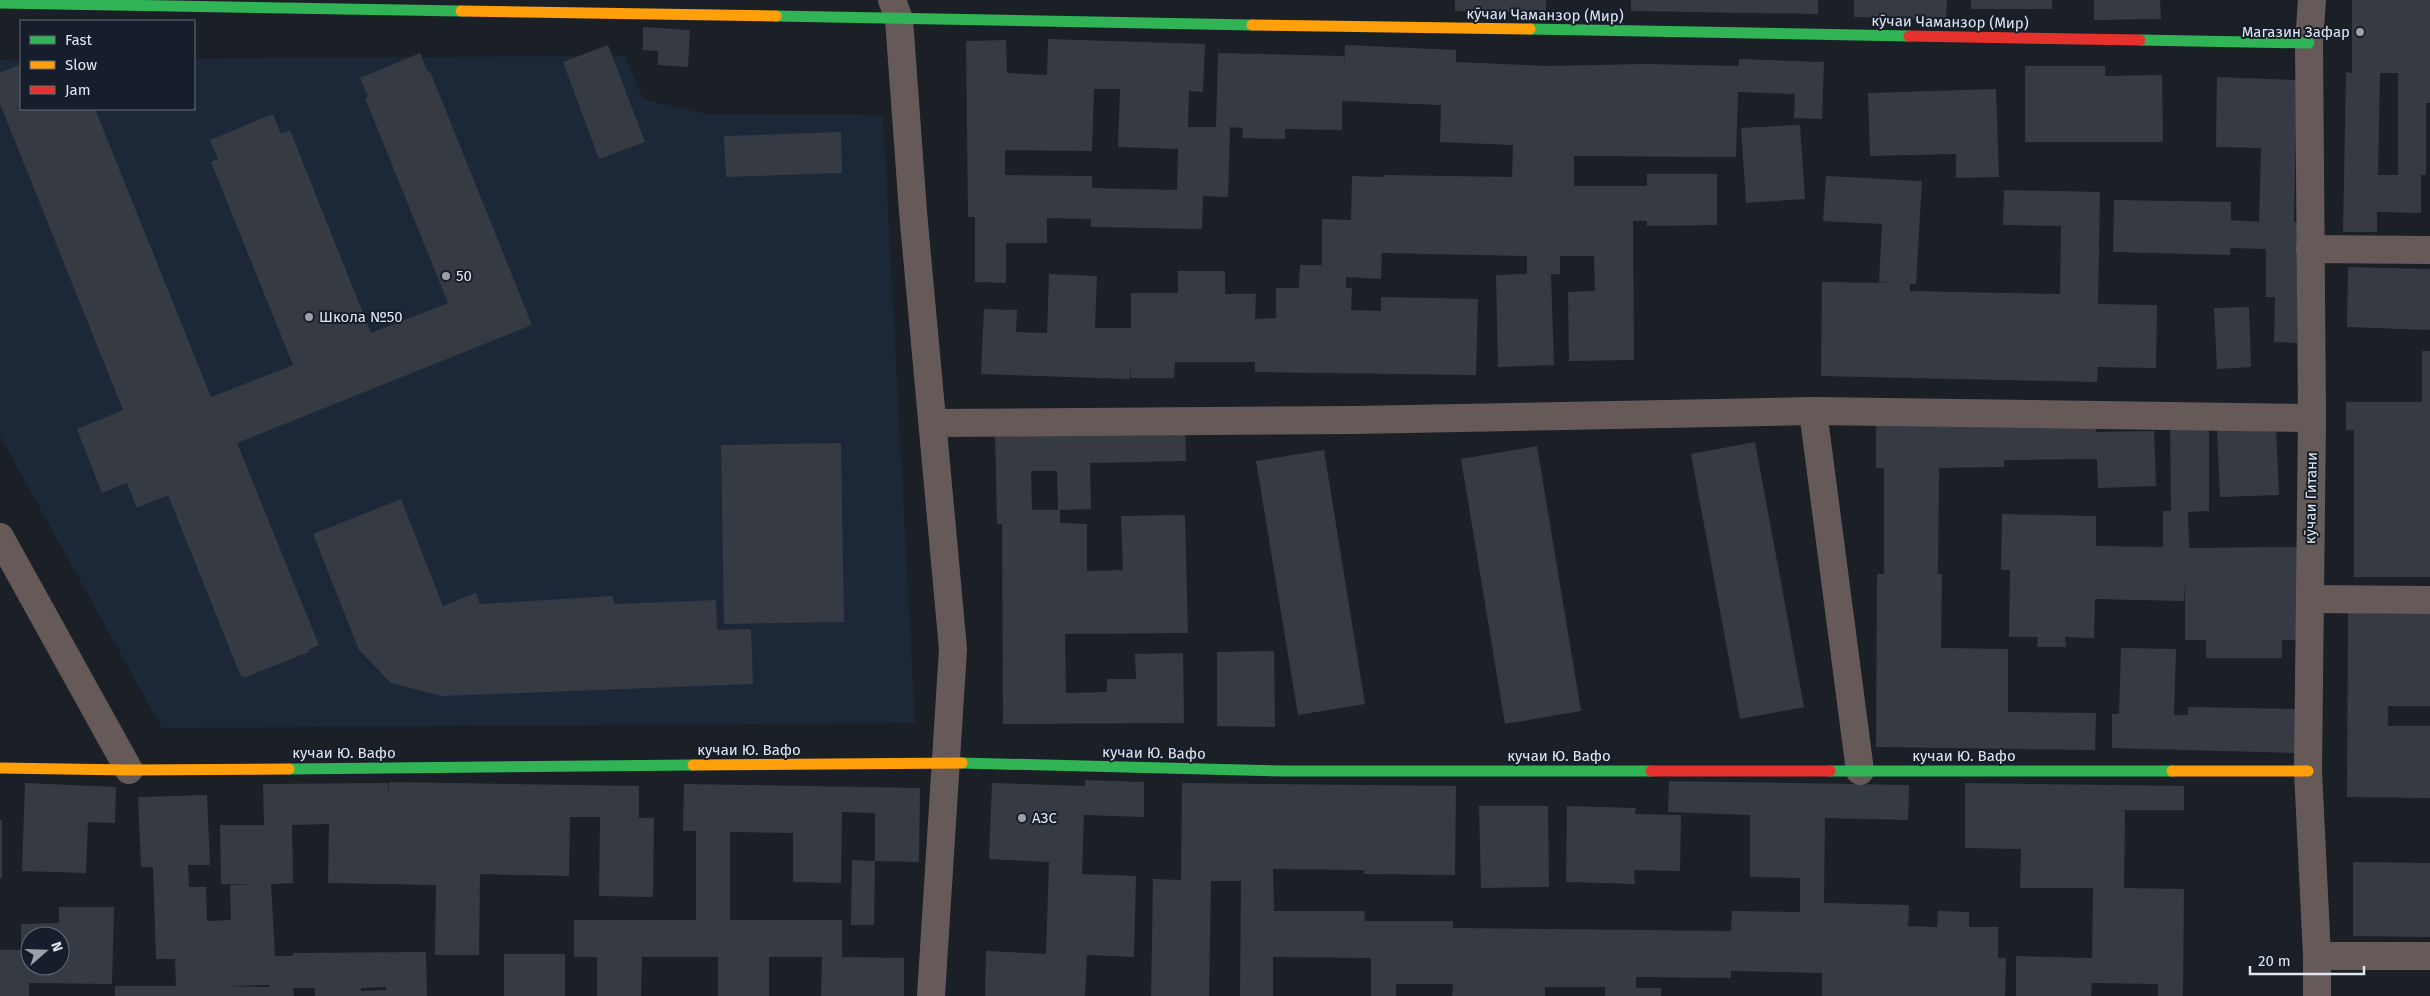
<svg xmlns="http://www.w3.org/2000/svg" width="2430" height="996" viewBox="0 0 2430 996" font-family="'Fira Sans',sans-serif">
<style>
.built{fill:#1c2737}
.building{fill:#363b43;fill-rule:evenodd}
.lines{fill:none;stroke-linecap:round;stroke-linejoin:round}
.street{stroke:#665a59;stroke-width:28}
.fast{stroke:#30b455;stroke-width:11}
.slow{stroke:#ff9f0a;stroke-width:11}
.jam{stroke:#e5322d;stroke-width:11}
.poi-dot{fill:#9ca1a9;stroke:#161e2b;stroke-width:2}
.labels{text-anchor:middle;stroke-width:4;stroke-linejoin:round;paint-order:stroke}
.street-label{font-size:15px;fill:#e1e7f0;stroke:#161e2b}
.poi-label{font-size:15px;fill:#e1e7f0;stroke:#161e2b;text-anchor:start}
</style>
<rect width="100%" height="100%" fill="#1b1f26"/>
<polygon class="built" points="625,56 643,99 706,114 883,115 915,723 162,728 0,436 0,60 21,59 21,109 194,109 194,58"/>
<g class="building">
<polygon points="1455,0 1546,0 1546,12 1455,11"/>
<polygon points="1631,0 1818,0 1818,14 1631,11"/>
<polygon points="1854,0 1947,0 1946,20 1854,17"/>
<rect x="1971" y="0" width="81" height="9"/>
<polygon points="2094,0 2160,0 2161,19 2094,20"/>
<path d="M2352,0H2430V103H2426V175H2421V213L2377,212V232H2343L2346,72L2352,73ZM2380,73H2398V175H2378Z"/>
<polygon points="643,27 690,30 688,67 658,65 658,51 643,50"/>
<path d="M1048,39L1205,44L1203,92L1189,91L1188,127H1216L1218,53L1344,56V67L1345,45L1456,50V62L1546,66L1645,64L1739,66V59L1824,62L1822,119L1794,118L1795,94L1738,92L1736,157L1574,156V186H1647V174H1717V225L1647,226V221H1633L1634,360L1569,361L1568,292L1595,291L1594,256H1560V274H1551L1554,365L1498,367L1496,275L1527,274V256L1382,253L1381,279L1346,277V288H1352L1351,310L1381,311V297L1478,299L1476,375L1255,372V362H1175L1174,378H1131V364L1130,379L981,374L984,309L1017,310L1016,332L1047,333L1049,274L1097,276L1095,328H1131V293H1178V271H1225V294H1256L1255,319L1276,318V288H1299L1300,265H1322V219L1351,220L1352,176L1383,177V175L1512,177L1513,145L1440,142L1441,105L1342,101V130L1285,129V139L1242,138L1243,128L1230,127L1228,197L1203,196L1202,229L1091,227V219L1047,218V243H1006V283L975,282V217H968L966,41L1006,40L1007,73L1047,75ZM1094,89H1120L1118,147L1178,149L1177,190L1092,188V176L1005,175V150L1092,151Z"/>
<polygon points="608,45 645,142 599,159 563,62"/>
<polygon points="420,53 428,72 430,71 532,325 237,443 319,645 308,650 309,652 244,678 243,676 241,677 168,495 137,508 127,483 102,493 77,429 123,410 0,104 0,73 21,64 21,109 95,109 211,397 293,365 211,162 218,159 210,140 273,114 281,134 290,130 371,333 448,303 365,98 368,96 360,78"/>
<polygon points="2025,66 2105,66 2105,76 2162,75 2163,142 2025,142"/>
<polygon points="2217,77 2297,80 2294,222 2297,222 2297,343 2274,342 2275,297 2266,297 2266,249 2230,248 2230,255 2113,252 2114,200 2231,202 2231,220 2259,222 2261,148 2216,147"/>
<polygon points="1996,89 1999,177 1956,178 1956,154 1870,156 1868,93"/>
<polygon points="1800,125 1805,199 1746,203 1741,128"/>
<polygon points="841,132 842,173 726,177 724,136"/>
<polygon points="1826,176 1922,181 1916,284 1910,284 1910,291 2060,294 2061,226 2003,225 2004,190 2100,192 2098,304 2157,305 2156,368 2098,367 2097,382 1821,376 1822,282 1892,283 1879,282 1882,224 1823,221"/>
<polygon points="2348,267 2430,269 2430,330 2347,327"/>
<polygon points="2249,307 2251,367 2217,369 2214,308"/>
<polygon points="2422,351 2430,351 2430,577 2354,577 2354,430 2346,430 2346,402 2422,402"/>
<polygon points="2096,415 2096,432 2154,431 2156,486 2098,488 2097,459 2004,460 2004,467 1939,468 1938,574 1942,574 1941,648 2008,649 2008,712 2096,713 2095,750 1876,747 1877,574 1884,574 1884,468 1876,468 1876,417"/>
<polygon points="2170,420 2209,420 2209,511 2188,512 2189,548 2298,547 2299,640 2282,640 2282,658 2206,658 2206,640 2185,640 2185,584 2184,601 2095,599 2094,638 2065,637 2066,647 2037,647 2038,637 2009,637 2010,570 2001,570 2002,514 2096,516 2096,546 2163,547 2163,511 2171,511"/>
<path d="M1185,426L1186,461L1090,463L1091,509L1060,510V523L1087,524V571L1123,570L1121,516L1185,515L1188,633L1065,634L1066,693L1107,692V679H1136L1135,654L1183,653L1184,723L1003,724L1002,524H997L995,430ZM1031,471H1057L1058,510H1032Z"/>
<polygon points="2276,427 2279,495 2220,497 2217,429"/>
<polygon points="1755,442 1804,707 1740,719 1691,454"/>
<polygon points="841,443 844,622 724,624 721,445"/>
<polygon points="1537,446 1581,711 1505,724 1461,459"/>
<polygon points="1324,450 1365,704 1298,715 1256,461"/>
<polygon points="401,499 443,606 476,593 480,604 612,596 615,604 716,600 717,630 751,629 753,684 442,696 391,683 359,650 313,534"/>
<polygon points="2348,613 2430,614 2430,706 2388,706 2388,726 2430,726 2430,798 2347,797"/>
<polygon points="2121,648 2176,649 2174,715 2188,715 2188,707 2297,709 2296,753 2112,748 2112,714 2119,714"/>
<polygon points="1274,651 1275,727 1217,726 1217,652"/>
<polygon points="1085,780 1144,782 1144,817 1084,815 1082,874 1136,876 1134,957 1087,955 1085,996 985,996 986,951 1046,954 1049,862 989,859 992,783 1085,786"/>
<polygon points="1669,781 1909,785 1908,820 1825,818 1824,903 1909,905 1908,926 1937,927 1938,911 1969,912 1969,927 1998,927 1998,958 2006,958 2005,996 1822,996 1822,973 1731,971 1731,978 1636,977 1636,988 1661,988 1661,996 1605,996 1605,987 1545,987 1545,996 1452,996 1453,984 1396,984 1396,996 1371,996 1371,958 1273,957 1273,996 1240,996 1241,881 1211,881 1209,996 1151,996 1153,879 1181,880 1182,783 1456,786 1455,875 1364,874 1364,870 1273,869 1274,911 1364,911 1365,921 1453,921 1453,928 1731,931 1732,911 1800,912 1800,878 1750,877 1750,815 1668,812"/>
<path d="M389,782L639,786V818H654L653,897L599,896L600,817H570L569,876L480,874L479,955H435L436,885L328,883L329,824L292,825L293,883L271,884L275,956H293V953L426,952L427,996H315V988H293L294,996H115V986H176L175,959H156L153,867H141L138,797L207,795L210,865H188L189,887H206L207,921L231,920L230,885L258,884H221L220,825H264L263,784L388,783L389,798ZM269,985V987L226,986ZM386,987V990L361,991V988Z"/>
<polygon points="25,783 116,787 115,823 88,822 86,873 22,871"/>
<polygon points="1965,783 2184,786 2184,810 2125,810 2124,888 2184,889 2183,996 2158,996 2158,984 2092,983 2091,996 2016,996 2016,956 2092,958 2093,888 2020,888 2021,849 1965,848"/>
<polygon points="684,784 920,788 919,862 875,861 875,813 842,812 841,883 793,882 793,833 730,832 730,920 842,920 842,957 904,958 904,996 821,996 822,957 769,957 769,996 718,996 718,957 642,957 641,996 597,996 597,957 574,957 574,920 696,920 696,831 683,831"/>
<polygon points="1479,806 1548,806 1549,887 1481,888"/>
<polygon points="1567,806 1636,808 1635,814 1681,815 1680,871 1634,870 1635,884 1566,882"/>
<polygon points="0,820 2,820 2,879 0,878"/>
<polygon points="852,860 875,861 874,925 851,925"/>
<polygon points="2353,862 2430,863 2430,937 2353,936"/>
<path d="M59,907H114L112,984L29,983V996H0V950H21V924L59,923ZM30,936H60V966H30Z"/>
<rect x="504" y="954" width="61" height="42"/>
</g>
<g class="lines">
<g class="street">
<polyline points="892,0 899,19 913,212 953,649 931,996"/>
<polyline points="2312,0 2309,43 2312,418 2308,771 2317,956 2317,996"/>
<polyline points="2310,249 2430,250"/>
<polyline points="1813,411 1860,771"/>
<polyline points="933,423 1355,420 1813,411 2312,418"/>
<polyline points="0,537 129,770"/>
<polyline points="2310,599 2430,600"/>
<polyline points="2317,956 2430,956"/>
</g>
<g class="fast">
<polyline points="0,3 461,11"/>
<polyline points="776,16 1252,25"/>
<polyline points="1530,29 1909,36"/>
<polyline points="2140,40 2309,43"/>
<polyline points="962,763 1284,771 1651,771"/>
<polyline points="289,769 693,765"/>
<polyline points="1830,771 2172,771"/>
</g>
<g class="slow">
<polyline points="461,11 776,16"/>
<polyline points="1252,25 1530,29"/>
<polyline points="693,765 962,763"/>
<polyline points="0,768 129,770 289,769"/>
<polyline points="2172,771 2308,771"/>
</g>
<g class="jam">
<polyline points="1909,36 2140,40"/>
<polyline points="1651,771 1830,771"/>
</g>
</g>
<g class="poi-dot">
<circle cx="2360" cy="32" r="5"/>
<circle cx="446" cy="276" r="5"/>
<circle cx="309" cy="317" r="5"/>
<circle cx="1022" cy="818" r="5"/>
</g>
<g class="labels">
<g class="street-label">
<text transform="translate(1545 15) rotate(1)" y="5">кӯчаи Чаманзор (Мир)</text>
<text transform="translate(1950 22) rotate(1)" y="5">кӯчаи Чаманзор (Мир)</text>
<text transform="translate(2311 498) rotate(-89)" y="5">кӯчаи Гитани</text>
<text x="749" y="755">кучаи Ю. Вафо</text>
<text x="344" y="758">кучаи Ю. Вафо</text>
<text transform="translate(1154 753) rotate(1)" y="5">кучаи Ю. Вафо</text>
<text x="1559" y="761">кучаи Ю. Вафо</text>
<text x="1964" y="761">кучаи Ю. Вафо</text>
</g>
<g class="poi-label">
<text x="2350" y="37" text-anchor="end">Магазин Зафар</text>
<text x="456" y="281">50</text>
<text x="319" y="322">Школа №50</text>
<text x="1032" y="823">АЗС</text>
</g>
</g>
<rect x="20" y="20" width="175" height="90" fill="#161e2b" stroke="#676e7a"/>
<rect x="30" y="36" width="25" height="8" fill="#30b455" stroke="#676e7a"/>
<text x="65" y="45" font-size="15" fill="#e1e7f0">Fast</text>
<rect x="30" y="61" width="25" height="8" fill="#ff9f0a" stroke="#676e7a"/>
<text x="65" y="70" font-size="15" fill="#e1e7f0">Slow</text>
<rect x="30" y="86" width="25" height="8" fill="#e5322d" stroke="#676e7a"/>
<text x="65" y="95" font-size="15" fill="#e1e7f0">Jam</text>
<g transform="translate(45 951) rotate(70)"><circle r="24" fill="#161e2b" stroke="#676e7a"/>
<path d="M0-4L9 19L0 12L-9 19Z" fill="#9ca1a9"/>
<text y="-8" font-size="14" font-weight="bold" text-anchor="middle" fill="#e1e7f0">N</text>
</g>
<path d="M2250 966v8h114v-8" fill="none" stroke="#e1e7f0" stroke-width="2.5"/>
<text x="2258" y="966" font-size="15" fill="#e1e7f0" stroke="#161e2b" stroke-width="4" paint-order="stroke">20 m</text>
</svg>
